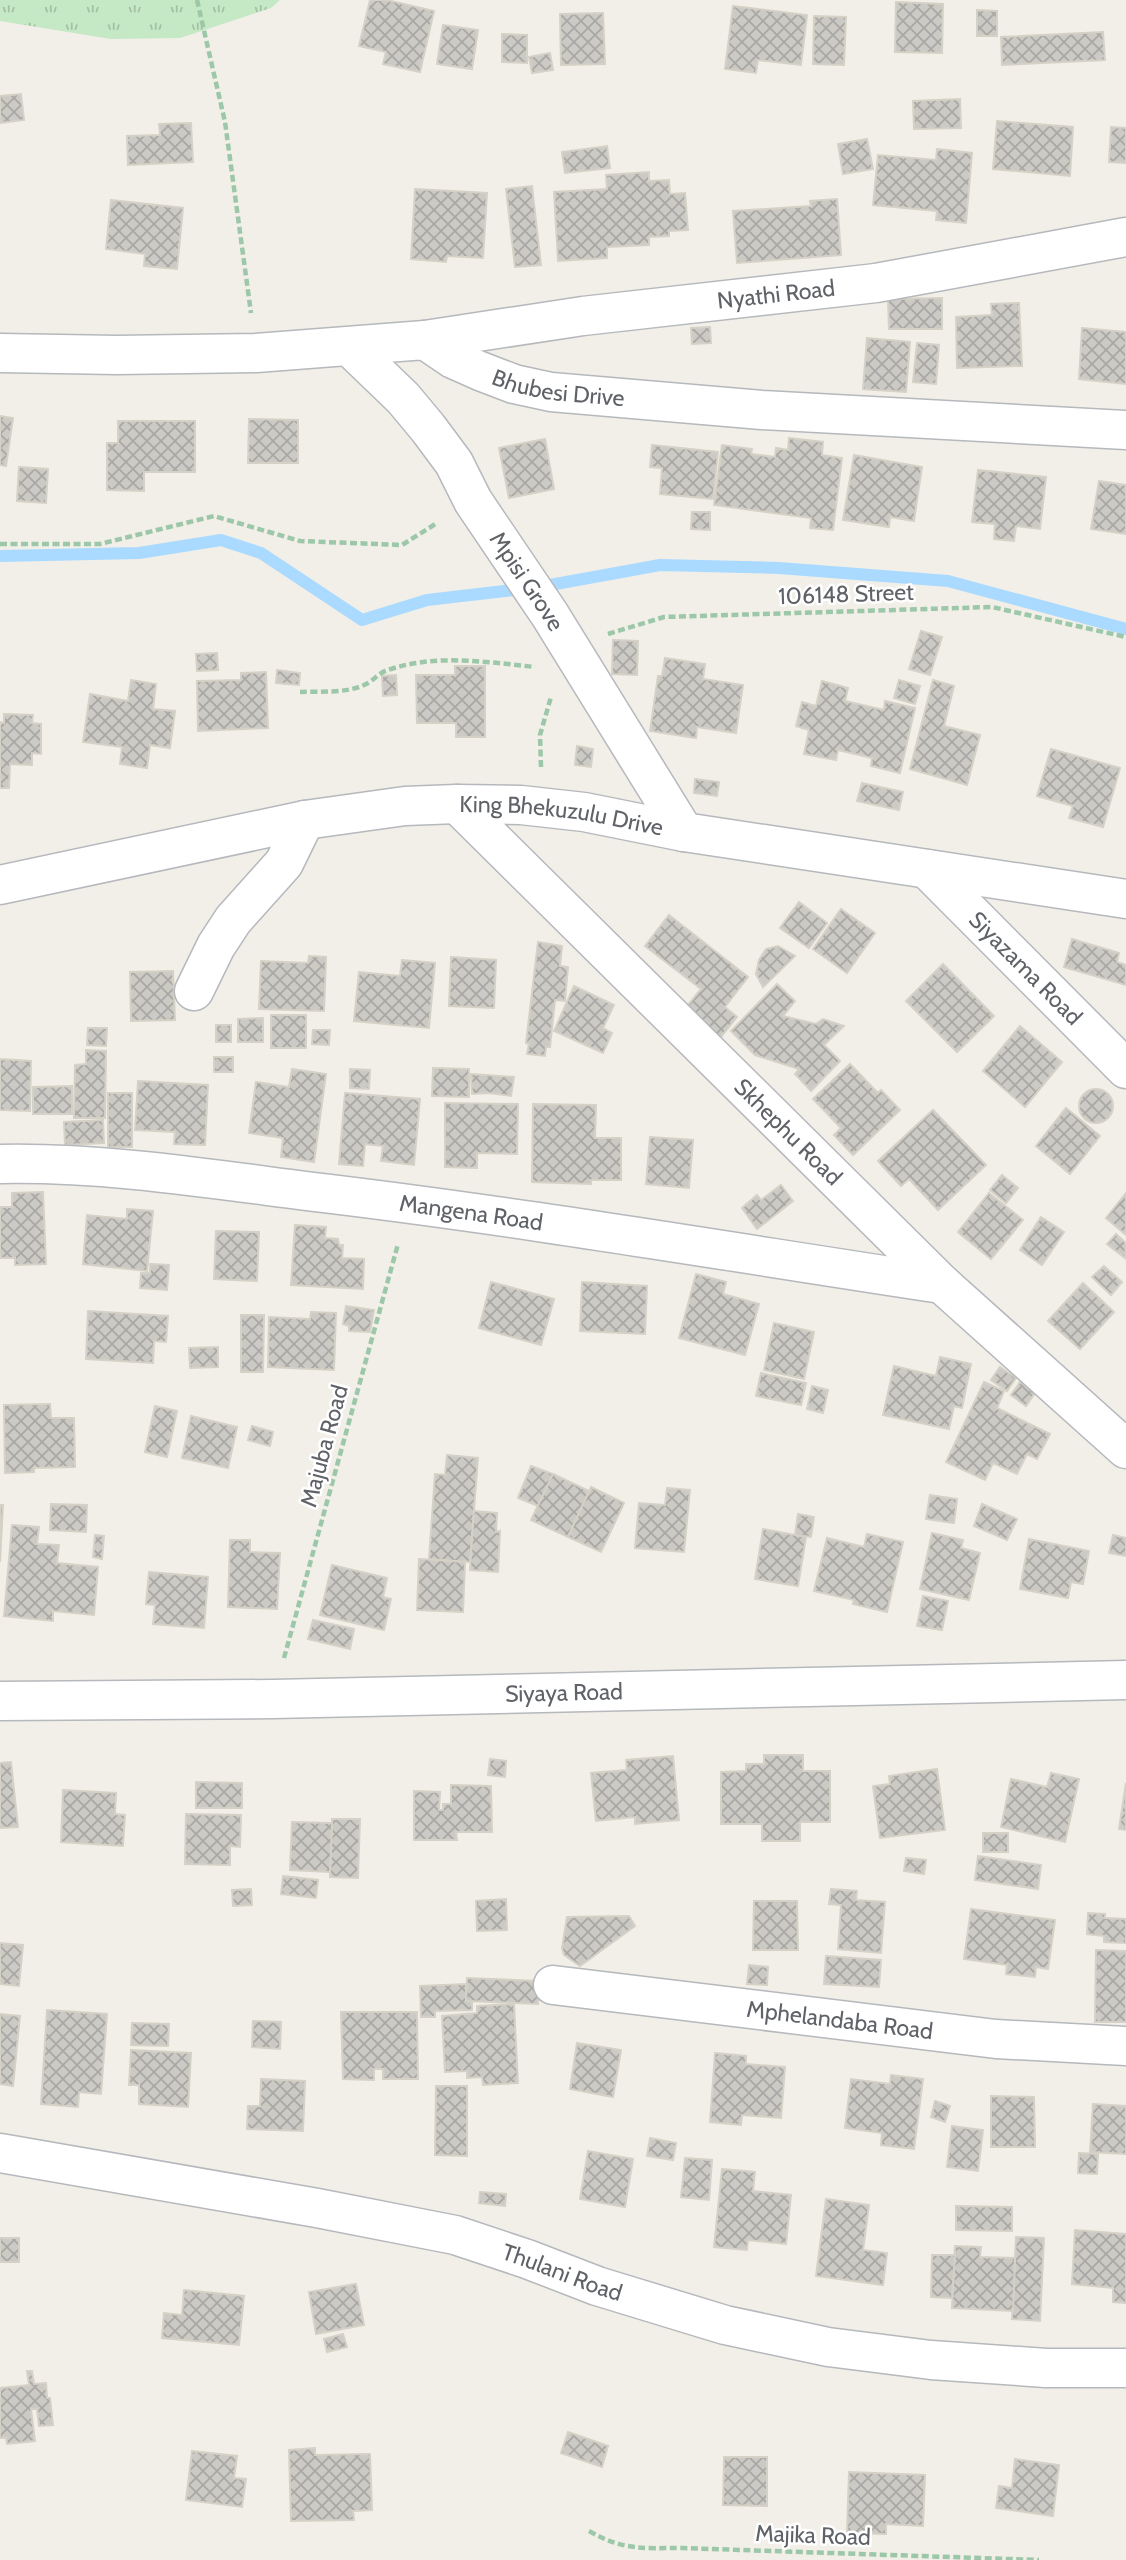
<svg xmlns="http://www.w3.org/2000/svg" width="1126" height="2560" viewBox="0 0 1126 2560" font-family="Cabin,sans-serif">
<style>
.grass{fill:url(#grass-tufts)}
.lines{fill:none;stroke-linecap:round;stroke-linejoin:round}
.stream{stroke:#aadaff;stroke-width:12}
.building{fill:url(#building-cross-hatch);stroke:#d6d1c6;stroke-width:2}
.minor-casing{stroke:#b5b8bc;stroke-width:41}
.path{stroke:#9cc7a9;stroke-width:4.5;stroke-dasharray:7 3.5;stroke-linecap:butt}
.minor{stroke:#fff;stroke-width:38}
.labels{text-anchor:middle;stroke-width:5;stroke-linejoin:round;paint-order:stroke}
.street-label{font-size:23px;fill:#5f6368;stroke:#fff}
</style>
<defs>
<pattern id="grass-tufts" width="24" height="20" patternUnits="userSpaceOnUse" patternTransform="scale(1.75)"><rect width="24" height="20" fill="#c5e8c5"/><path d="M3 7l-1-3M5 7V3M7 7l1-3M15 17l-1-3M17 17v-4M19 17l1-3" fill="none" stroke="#a3c0a4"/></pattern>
<pattern id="building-cross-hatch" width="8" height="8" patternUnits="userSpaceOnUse" patternTransform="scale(1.75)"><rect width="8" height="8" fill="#cccac5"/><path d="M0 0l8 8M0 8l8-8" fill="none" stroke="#a9a8a4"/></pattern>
</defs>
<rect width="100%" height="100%" fill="#f1efe8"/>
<polygon class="grass" points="0,0 280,0 271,8 180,38 111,39 0,21"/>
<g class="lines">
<polyline class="stream" points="0,556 139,553 221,540 261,553 362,620 427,600 539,587 660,565 779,568 948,581 1126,629"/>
</g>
<g class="building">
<polygon points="370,0 387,0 434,11 420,72 383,64 386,52 359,46"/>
<polygon points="896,2 943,4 942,53 895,52"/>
<polygon points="733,6 807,15 801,65 758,60 756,73 725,69"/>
<polygon points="977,10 997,11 997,36 977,36"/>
<polygon points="603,13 605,64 561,65 560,14"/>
<polygon points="814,16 846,17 844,65 813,64"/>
<polygon points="443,25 478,30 472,69 437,64"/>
<polygon points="1103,32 1105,60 1002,65 1001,37"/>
<polygon points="502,34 527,35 527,63 502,62"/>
<polygon points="550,53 553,70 532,73 529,57"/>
<polygon points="21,94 24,120 0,123 0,96"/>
<polygon points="960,99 961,128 914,129 913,101"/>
<polygon points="997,121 1073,127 1070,176 993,169"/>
<polygon points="191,123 193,162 128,165 127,136 160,135 159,124"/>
<polygon points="1111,127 1126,128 1126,163 1109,162"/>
<polygon points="867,139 873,169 843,174 838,144"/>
<polygon points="607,146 610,168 565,173 562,152"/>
<polygon points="937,149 972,153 966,223 936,220 937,211 873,205 878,155 936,160"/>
<polygon points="649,172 649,181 669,180 670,194 685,193 688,230 669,231 669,236 649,237 649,245 607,247 607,258 558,261 554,192 607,189 606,175"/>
<polygon points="532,186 541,265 515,267 506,189"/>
<polygon points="415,189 487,193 483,258 447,256 446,262 411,259"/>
<polygon points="837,199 841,255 737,263 733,211 811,206 810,201"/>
<polygon points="111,200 183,208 177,269 144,266 145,254 106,249"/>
<polygon points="942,298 942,329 889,329 888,299"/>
<polygon points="1019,303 1022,366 957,368 956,317 992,315 991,304"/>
<polygon points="710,327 711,343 692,344 691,328"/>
<polygon points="1082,328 1126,332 1126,384 1079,379"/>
<polygon points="867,338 910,342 906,392 863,389"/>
<polygon points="917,343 939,345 936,384 913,382"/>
<polygon points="0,416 13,418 6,466 0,465"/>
<polygon points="249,419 298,420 298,463 248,463"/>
<polygon points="118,421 195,421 195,472 144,472 144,491 107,490 107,443 118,443"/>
<polygon points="789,438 823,442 822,455 842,458 833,530 810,528 811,518 714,505 722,445 752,449 751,454 775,457 776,448 788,450"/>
<polygon points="545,439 554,489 509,498 499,448"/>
<polygon points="652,445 718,452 713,499 660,494 662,468 650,467"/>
<polygon points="854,455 922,467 914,521 890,517 889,527 843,520"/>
<polygon points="19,467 48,469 46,503 17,501"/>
<polygon points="978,470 1046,477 1040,529 1016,526 1014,541 994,539 995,524 972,522"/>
<polygon points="1099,481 1126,485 1126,534 1091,529"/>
<polygon points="692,512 710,512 710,530 691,529"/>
<polygon points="921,631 942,637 930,675 909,669"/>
<polygon points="613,640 638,641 637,675 612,674"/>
<polygon points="217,653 218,670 197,671 196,654"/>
<polygon points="665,658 705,664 703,679 743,685 736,733 697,727 696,738 650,731 658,676 662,676"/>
<polygon points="455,666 485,666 485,737 456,737 456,723 417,723 416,675 455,675"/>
<polygon points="277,670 300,673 299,685 276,683"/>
<polygon points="266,672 268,728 198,731 197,681 241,680 241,673"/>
<polygon points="396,675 397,695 383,696 382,676"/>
<polygon points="131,680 156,684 153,709 175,711 170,748 150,745 147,768 120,764 122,747 83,742 90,694 128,701"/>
<polygon points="899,680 920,686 915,704 894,698"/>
<polygon points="933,680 954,686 944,726 980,735 967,785 910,769"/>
<polygon points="822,681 848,688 845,701 884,710 885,701 915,708 900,773 871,766 872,758 838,750 836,760 804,754 809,730 796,726 802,702 816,706"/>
<polygon points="4,714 33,715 32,723 41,724 41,754 32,753 32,765 10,764 9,788 0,788 0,722 4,723"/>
<polygon points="577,746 593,749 591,767 575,765"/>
<polygon points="1051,749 1120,768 1103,827 1069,818 1073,806 1037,796"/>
<polygon points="695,779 719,782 717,796 694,793"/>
<polygon points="862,783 903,792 899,810 857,801"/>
<polygon points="799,902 827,923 809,948 780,928"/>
<polygon points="841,909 875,933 847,973 813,949"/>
<polygon points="669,915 748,977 725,1007 737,1017 720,1038 684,1010 701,989 645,946"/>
<polygon points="1072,939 1119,953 1117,962 1126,965 1126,985 1064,967"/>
<polygon points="538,942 562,946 560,966 568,967 565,1001 555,1000 550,1047 546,1047 545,1056 527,1054 529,1044 526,1043"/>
<polygon points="778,946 795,956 763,987 756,974 759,960 766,949"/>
<polygon points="309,956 326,957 324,1011 259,1009 261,961 308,963"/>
<polygon points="451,957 496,960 494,1008 449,1006"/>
<polygon points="402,960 435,963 429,1028 354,1021 359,972 400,976"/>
<polygon points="943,964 994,1016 957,1052 906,1001"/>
<polygon points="173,971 175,1020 131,1021 130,972"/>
<polygon points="777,984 795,1001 783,1016 816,1024 823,1019 844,1026 824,1045 840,1061 811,1091 795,1074 799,1069 755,1055 731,1031"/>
<polygon points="574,986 614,1005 603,1028 612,1033 603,1053 554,1031"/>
<rect x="271" y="1015" width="35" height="33"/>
<polygon points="263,1018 263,1042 238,1042 238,1019"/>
<rect x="216" y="1025" width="15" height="17"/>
<polygon points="1020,1026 1062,1062 1025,1107 983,1071"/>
<polygon points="88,1028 107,1028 106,1046 87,1045"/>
<polygon points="313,1030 330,1030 329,1045 312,1044"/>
<polygon points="86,1050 106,1051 105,1118 74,1118 75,1065 86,1064"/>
<rect x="214" y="1057" width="19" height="15"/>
<polygon points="0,1059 31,1061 30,1111 0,1110"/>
<polygon points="850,1064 878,1093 881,1090 900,1110 853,1155 834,1135 841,1128 813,1099"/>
<polygon points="433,1068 469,1069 469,1097 432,1096"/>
<polygon points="292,1069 326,1074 314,1162 281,1157 283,1138 249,1133 256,1082 289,1087"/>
<polygon points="350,1069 370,1070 369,1089 350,1088"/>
<polygon points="471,1074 514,1077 511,1096 489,1093 472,1094"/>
<polygon points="138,1081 208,1085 205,1145 174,1144 175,1132 135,1130"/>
<polygon points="72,1086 72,1114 33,1114 33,1087"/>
<circle cx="1096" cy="1106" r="17"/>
<rect x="108" y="1093" width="24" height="54"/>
<polygon points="345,1093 420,1099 414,1165 381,1161 383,1146 365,1144 363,1166 339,1164"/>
<polygon points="445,1103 518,1104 517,1154 477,1153 477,1168 445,1167"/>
<polygon points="533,1104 596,1105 595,1138 621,1138 621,1180 591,1180 591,1184 532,1182"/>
<polygon points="1066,1108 1100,1136 1070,1174 1036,1146"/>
<polygon points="933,1110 986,1165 938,1210 909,1179 901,1186 878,1161"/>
<polygon points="103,1120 104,1143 65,1145 64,1122"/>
<polygon points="650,1137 693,1140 689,1188 646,1184"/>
<polygon points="1002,1175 1018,1188 1006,1203 990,1190"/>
<polygon points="781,1185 793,1201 757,1229 742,1208 757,1195 761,1200"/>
<polygon points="43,1192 46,1264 15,1265 15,1258 0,1258 0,1207 12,1207 12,1193"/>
<polygon points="989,1193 1023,1220 991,1259 958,1232"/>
<polygon points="1126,1193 1126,1235 1106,1218"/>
<polygon points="127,1209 153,1211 147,1271 83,1264 87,1215 127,1219"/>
<polygon points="1041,1217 1064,1232 1042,1265 1020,1250"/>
<polygon points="295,1225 326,1227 325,1238 338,1239 339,1245 343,1245 342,1258 364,1259 363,1289 291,1285"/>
<polygon points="216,1231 259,1232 257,1281 214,1279"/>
<polygon points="1116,1234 1126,1243 1125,1258 1107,1244"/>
<polygon points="150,1264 169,1265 167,1290 140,1288 141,1273 150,1273"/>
<polygon points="1104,1266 1122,1282 1111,1295 1092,1277"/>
<polygon points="696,1274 726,1282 723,1294 759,1304 745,1355 679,1338"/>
<polygon points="491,1282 554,1299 541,1345 479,1328"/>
<polygon points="582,1282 647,1286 645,1334 580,1331"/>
<polygon points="1083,1283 1114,1312 1080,1349 1048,1321"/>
<polygon points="346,1306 374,1310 370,1332 349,1331 349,1326 343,1324"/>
<polygon points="88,1311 168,1316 166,1342 154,1341 153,1363 86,1359"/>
<polygon points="311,1312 336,1313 334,1370 268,1367 269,1317 310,1319"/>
<polygon points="241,1315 264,1315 263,1372 241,1372"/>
<polygon points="774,1323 814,1332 804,1379 764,1370"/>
<polygon points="218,1347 218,1367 190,1368 189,1348"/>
<polygon points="940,1357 971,1364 962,1408 954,1406 949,1429 883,1415 894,1366 936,1376"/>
<polygon points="1000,1367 1016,1378 1007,1391 991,1380"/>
<polygon points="761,1373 806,1383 801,1405 756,1396"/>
<polygon points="984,1382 1004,1391 997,1408 1050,1434 1037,1459 1027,1454 1017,1474 993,1463 985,1480 946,1462"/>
<polygon points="1020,1382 1035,1393 1026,1406 1011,1395"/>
<polygon points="812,1386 828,1390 823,1413 807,1409"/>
<polygon points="50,1404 51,1418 74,1418 75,1467 34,1468 34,1472 5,1473 4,1405"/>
<polygon points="155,1406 177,1411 167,1457 145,1452"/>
<polygon points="191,1416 237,1427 228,1468 182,1458"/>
<polygon points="252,1426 273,1432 270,1446 248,1440"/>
<polygon points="447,1455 478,1458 470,1562 429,1559 435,1474 445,1475"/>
<polygon points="531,1466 553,1474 538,1506 518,1498"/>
<polygon points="553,1474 589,1491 568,1537 531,1520"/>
<polygon points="591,1487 624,1503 601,1552 568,1537"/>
<polygon points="667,1488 690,1490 684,1552 635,1548 639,1503 665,1505"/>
<polygon points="930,1495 957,1499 954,1523 926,1519"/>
<polygon points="51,1504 87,1505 86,1532 50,1530"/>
<polygon points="982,1504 1017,1519 1007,1540 974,1526"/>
<polygon points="0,1505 3,1505 0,1562"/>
<polygon points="474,1511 497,1513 496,1532 500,1531 498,1572 470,1570"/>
<polygon points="798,1514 814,1517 811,1537 795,1535"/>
<polygon points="12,1525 39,1527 37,1544 59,1545 57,1563 98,1567 94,1615 53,1611 53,1621 4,1616"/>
<polygon points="763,1529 806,1537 798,1586 755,1579"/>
<polygon points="932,1533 963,1540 961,1548 980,1553 969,1600 920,1589"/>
<polygon points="867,1534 903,1542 887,1612 853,1604 854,1600 814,1591 827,1538 864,1547"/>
<polygon points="95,1535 104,1536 102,1559 93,1557"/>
<polygon points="1113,1535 1126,1538 1126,1556 1109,1553"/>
<polygon points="1029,1539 1089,1551 1083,1584 1071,1582 1068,1598 1020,1589"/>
<polygon points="230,1540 250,1540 250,1552 280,1553 277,1609 228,1607"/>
<polygon points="419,1559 465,1562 463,1612 417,1610"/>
<polygon points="332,1565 387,1578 383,1597 391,1599 384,1630 320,1615"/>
<polygon points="149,1572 208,1577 204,1628 153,1624 155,1605 146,1604"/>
<polygon points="923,1596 948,1601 942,1630 917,1626"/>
<polygon points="313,1620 354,1629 350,1649 308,1639"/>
<polygon points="764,1755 803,1755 803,1771 830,1771 830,1822 800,1822 800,1841 762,1841 762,1824 721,1824 721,1772 746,1771 746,1764 764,1764"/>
<polygon points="673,1756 679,1820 635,1824 635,1817 596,1821 591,1773 627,1770 626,1760"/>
<polygon points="490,1759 506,1761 505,1777 488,1775"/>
<polygon points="11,1762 18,1827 0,1828 0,1763"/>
<polygon points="937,1769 945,1830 880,1838 873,1786 890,1784 889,1776"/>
<polygon points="1051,1773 1079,1779 1065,1842 1001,1827 1011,1779 1047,1787"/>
<polygon points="196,1782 242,1783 242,1808 196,1808"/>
<polygon points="1126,1783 1126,1830 1119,1829"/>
<polygon points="451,1785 491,1786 492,1832 456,1832 457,1840 414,1840 414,1791 440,1792 439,1810 443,1810 443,1804 451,1804"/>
<polygon points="63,1790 116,1793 115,1814 125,1815 123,1846 61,1842"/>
<polygon points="186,1814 241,1815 240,1847 230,1846 230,1865 185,1864"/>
<polygon points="332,1819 360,1819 358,1878 330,1877"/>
<polygon points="292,1822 332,1823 330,1872 290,1870"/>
<rect x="983" y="1833" width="25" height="19"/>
<polygon points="978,1856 1041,1865 1038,1889 975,1880"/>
<polygon points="906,1858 926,1860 924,1874 904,1871"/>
<polygon points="283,1876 318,1880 316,1898 281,1894"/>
<polygon points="251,1889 252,1905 233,1906 232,1890"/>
<polygon points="831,1889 857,1891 856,1900 885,1902 881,1953 838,1949 841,1905 829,1904"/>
<polygon points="506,1899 507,1930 477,1931 476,1901"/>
<polygon points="754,1901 797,1901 798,1950 753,1950"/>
<polygon points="971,1909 1055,1920 1048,1969 1036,1967 1035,1977 1006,1974 1007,1965 964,1959"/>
<polygon points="1088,1913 1105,1914 1105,1918 1126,1919 1126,1943 1104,1942 1104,1936 1087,1934"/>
<polygon points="629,1916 635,1926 580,1966 564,1955 562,1948 567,1917"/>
<polygon points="0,1943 23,1945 19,1986 0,1984"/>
<polygon points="1096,1950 1126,1951 1126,2022 1095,2022"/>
<polygon points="826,1956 881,1960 879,1987 824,1984"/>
<polygon points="749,1965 768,1967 767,1985 747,1984"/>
<polygon points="467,1978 539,1981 538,2004 466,2001"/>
<polygon points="466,1984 466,2001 472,2002 472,2010 435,2011 435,2017 421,2017 420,1986"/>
<polygon points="514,2004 518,2083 483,2085 482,2077 467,2078 467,2071 445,2072 442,2016 477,2013 477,2006"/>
<polygon points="47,2010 107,2014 101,2094 79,2092 78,2107 41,2104"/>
<polygon points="341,2012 417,2012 418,2079 383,2079 383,2069 374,2069 374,2080 343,2079"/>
<polygon points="0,2014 20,2016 13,2086 0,2084"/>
<polygon points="253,2021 281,2022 280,2049 252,2047"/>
<polygon points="132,2023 169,2024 168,2046 131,2045"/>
<polygon points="577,2043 621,2050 613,2097 570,2089"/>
<polygon points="131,2050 191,2053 188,2107 139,2104 139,2085 129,2085"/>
<polygon points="715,2053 746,2056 746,2064 785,2067 781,2118 742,2115 741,2125 710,2122"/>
<polygon points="891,2075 923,2079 914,2149 881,2145 882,2133 845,2128 851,2079 890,2084"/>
<polygon points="261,2079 305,2081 303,2131 247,2129 248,2106 260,2106"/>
<polygon points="436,2086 467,2086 467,2156 435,2155"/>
<polygon points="991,2096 1034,2097 1035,2147 991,2147"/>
<polygon points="935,2101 950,2106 945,2122 931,2117"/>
<polygon points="1093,2104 1126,2106 1126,2154 1090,2152"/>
<polygon points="952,2126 983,2130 978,2171 947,2167"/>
<polygon points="650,2138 676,2143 673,2160 647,2156"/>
<polygon points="588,2151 633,2159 625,2207 580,2199"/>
<polygon points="1079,2153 1098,2154 1097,2174 1078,2173"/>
<polygon points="685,2158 712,2160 709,2200 681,2197"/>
<polygon points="722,2169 755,2172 753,2191 791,2195 786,2244 748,2240 747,2250 714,2247"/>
<polygon points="480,2192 506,2194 505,2206 479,2203"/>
<polygon points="826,2199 869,2205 863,2250 887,2253 883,2285 816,2276"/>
<polygon points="956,2206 1012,2207 1012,2231 956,2230"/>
<polygon points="1075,2230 1126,2234 1126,2303 1113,2302 1113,2288 1072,2284"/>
<polygon points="1016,2237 1044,2238 1040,2321 1012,2319"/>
<rect x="0" y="2238" width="19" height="24"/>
<polygon points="955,2246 981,2247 980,2257 1015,2258 1013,2311 952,2308"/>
<polygon points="932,2255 955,2255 952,2298 931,2297"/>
<polygon points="356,2284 364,2325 316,2334 309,2292"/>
<polygon points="184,2290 244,2296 239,2345 162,2338 164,2313 182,2315"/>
<polygon points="343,2334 347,2347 327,2352 324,2339"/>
<polygon points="27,2371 32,2371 34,2384 46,2383 47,2398 50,2398 53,2425 39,2426 37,2409 31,2409 35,2441 7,2444 6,2438 0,2438 0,2388 29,2385"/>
<polygon points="568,2432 608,2446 602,2467 561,2453"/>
<polygon points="315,2448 315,2455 370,2454 372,2510 353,2511 354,2520 291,2521 289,2450"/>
<polygon points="192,2451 237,2456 234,2478 246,2479 242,2507 186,2500"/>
<polygon points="724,2457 767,2457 767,2506 723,2505"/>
<polygon points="1015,2459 1059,2465 1053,2516 996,2508 999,2486 1012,2488"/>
<polygon points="849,2472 925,2475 923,2526 886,2524 886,2534 847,2533"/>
</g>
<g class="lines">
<g class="minor-casing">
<g id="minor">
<path id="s1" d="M425,340L583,316L876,283L1126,237"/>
<path id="s2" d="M351,348L403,398L428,428L454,463L473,501L550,615L684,832"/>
<path id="s3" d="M0,353L117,355L256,353L425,340L453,359L480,371L514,384L551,392L762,410L1126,430"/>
<path id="s4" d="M457,804L942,1284L1126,1449"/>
<path id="s5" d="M927,869L1126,1069"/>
<path id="s6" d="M0,885L305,820L405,806L457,804L521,805L584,812L684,832L1126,899"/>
<polyline points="194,991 216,946 233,920 284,863 305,820"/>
<path id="s7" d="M0,1164C102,1162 205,1178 306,1191C519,1216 730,1252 942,1284"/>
<path id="s8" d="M0,1701L273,1699L1126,1680"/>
<path id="s9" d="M553,1985L996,2039L1126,2046"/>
<path id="s10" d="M0,2153L317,2208L455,2235L527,2259L597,2286L725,2325L828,2347L931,2360L1046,2368H1126"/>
</g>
</g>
<g class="path">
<polyline points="197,0 225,122 251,313"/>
<polyline points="0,544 100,544 214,516 300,541 402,545 437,523"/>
<polyline points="608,634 664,617 992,607 1126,637"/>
<path d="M300,692C321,691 349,694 368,683C376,678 381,671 391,669C437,654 487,662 535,667"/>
<polyline points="541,767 540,735 551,697"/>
<polyline points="284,1658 398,1244"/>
<path d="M589,2531C624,2551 643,2548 682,2548L1039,2560"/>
</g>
<use href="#minor" class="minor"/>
</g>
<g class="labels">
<g class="street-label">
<text dy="8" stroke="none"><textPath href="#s1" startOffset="354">Nyathi Road</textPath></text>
<text dy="8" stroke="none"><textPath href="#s3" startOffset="570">Bhubesi Drive</textPath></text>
<text dy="8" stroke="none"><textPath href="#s2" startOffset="294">Mpisi Grove</textPath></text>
<text transform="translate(846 594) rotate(-2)" y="8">106148 Street</text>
<text dy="8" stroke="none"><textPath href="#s6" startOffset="570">King Bhekuzulu Drive</textPath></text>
<text dy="8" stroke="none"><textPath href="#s5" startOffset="140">Siyazama Road</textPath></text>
<text dy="8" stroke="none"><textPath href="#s4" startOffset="466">Skhephu Road</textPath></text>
<text dy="8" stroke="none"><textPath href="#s7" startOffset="474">Mangena Road</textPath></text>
<text transform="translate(324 1446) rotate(-75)" y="8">Majuba Road</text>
<text dy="8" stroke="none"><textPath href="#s8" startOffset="564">Siyaya Road</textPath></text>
<text dy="8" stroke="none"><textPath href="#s9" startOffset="289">Mphelandaba Road</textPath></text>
<text dy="8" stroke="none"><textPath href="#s10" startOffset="576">Thulani Road</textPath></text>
<text transform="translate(813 2535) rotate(2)" y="8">Majika Road</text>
</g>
</g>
</svg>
